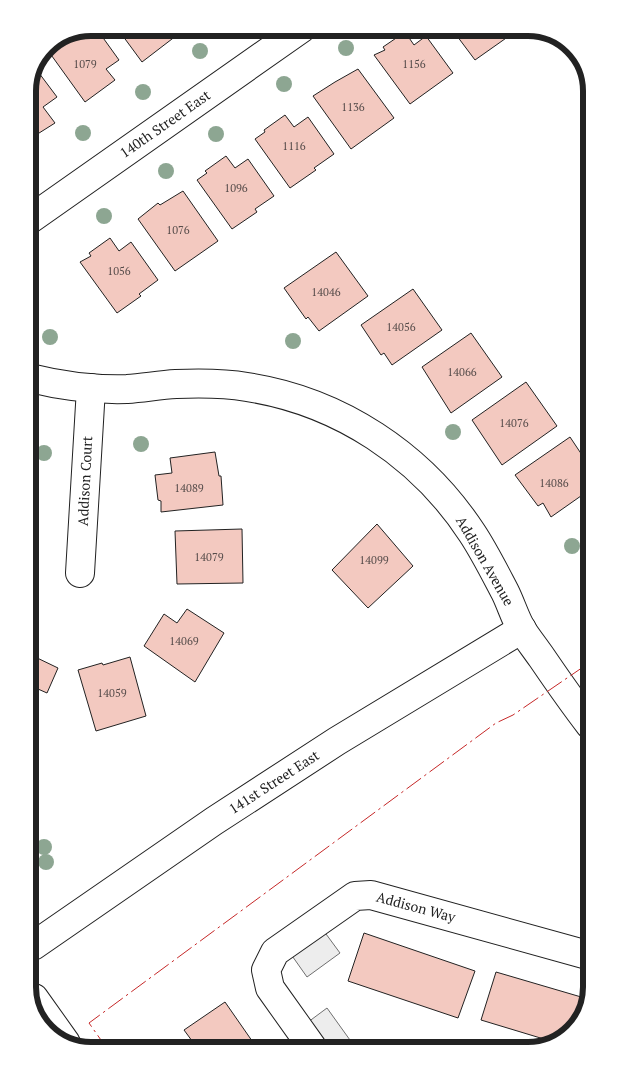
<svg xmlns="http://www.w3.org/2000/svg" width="619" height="1078" viewBox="0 0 619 1078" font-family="'PT Serif',serif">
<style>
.parking{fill:#ededed;stroke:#6f6f6f}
.building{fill:#f3c9c0;stroke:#222}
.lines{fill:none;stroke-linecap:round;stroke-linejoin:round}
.minor-casing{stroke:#222;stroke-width:30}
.minor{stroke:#fff;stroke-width:28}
.power{stroke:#c62828;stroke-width:1;stroke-dasharray:18 4 2.5 4;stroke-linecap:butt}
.tree{fill:#8da692}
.labels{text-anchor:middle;stroke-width:4;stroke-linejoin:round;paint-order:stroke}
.number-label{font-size:11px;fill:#564c4a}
.street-label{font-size:14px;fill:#222;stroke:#fff}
.rim{fill:none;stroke:#222;stroke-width:6}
</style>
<rect width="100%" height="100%" fill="#fff"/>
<g class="parking">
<polygon points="315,919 340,953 307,977 283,943"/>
<polygon points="327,1008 355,1047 301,1047 292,1034"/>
</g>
<g class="building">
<polygon points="91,28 96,28 119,60 106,69 115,80 85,102 49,52 72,35"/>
<polygon points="117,28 185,28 185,29 142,62"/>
<polygon points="451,28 518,28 519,29 475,60"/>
<polygon points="405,32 414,45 426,36 453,73 410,104 374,55 385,50 383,47"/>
<polygon points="36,69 57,97 43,107 55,123 28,140 28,87"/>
<polygon points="358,69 394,118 351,149 313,96 335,82"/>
<polygon points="285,115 294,127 308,117 334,154 314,168 316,170 290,188 255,139 265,132 264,130"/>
<polygon points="226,156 235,168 248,159 274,196 255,209 257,212 232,229 197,180 207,173 205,171"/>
<polygon points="183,191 218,241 175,271 138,219 158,203 160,205"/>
<polygon points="110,238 119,251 131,242 158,280 139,294 141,296 117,313 80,262 91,256 89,253"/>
<polygon points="336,252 368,296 319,331 308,317 306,319 284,288"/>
<polygon points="413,289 442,330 392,365 384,353 381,355 361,325"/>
<polygon points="471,333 502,377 451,413 422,367"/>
<polygon points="526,382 557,426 502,465 472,420"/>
<polygon points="570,437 588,464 588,491 551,517 543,503 538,506 515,475"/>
<polygon points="215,452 219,476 221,476 223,505 161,512 161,501 158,500 155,475 172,473 170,458"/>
<polygon points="377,524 413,566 368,608 332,570"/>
<polygon points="242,529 243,583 177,584 175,531"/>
<polygon points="187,609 224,633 195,682 144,646 164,614 177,623"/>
<polygon points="31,655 58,668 47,693 38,689 32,700"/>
<polygon points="130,657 146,716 96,731 78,670 102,663 103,665"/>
<polygon points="364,933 475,971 458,1018 348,981"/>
<polygon points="496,972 588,999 581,1022 557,1043 481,1020"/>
<polygon points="225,1002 257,1048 198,1049 184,1030"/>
</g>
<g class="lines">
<g class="minor-casing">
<g id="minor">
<polyline points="29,220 302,28"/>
<path d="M30,378C62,386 94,390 127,389C143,388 159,385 176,384C200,383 224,383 247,387C339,401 421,455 472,533C484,551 495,573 505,592C511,604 515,618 522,630C528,639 535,648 542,658C557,680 573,703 590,725"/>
<polyline points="80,573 91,388"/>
<polyline points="33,946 214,821 337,741 522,629"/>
<polyline points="34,998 66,1043"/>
<polyline points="312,1047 270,988 266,970 275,952 355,896 371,895 591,956"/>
</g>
</g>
<use href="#minor" class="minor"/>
<polyline class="power" points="108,1050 89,1023 496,723 513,715 589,663"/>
</g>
<g class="tree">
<circle cx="346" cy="48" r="8"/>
<circle cx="200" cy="51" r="8"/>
<circle cx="284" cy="84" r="8"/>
<circle cx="143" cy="92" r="8"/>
<circle cx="83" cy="133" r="8"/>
<circle cx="216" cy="134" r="8"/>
<circle cx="166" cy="171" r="8"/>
<circle cx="104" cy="216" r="8"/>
<circle cx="50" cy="337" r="8"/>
<circle cx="293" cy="341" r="8"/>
<circle cx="453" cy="432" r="8"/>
<circle cx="141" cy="444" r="8"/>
<circle cx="44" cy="453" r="8"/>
<circle cx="572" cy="546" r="8"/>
<circle cx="44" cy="847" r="8"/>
<circle cx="46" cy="862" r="8"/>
</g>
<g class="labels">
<g class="number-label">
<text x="85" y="68">1079</text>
<text x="414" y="68">1156</text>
<text x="353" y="111">1136</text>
<text x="294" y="150">1116</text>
<text x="236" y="192">1096</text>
<text x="178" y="234">1076</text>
<text x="119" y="275">1056</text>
<text x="326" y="296">14046</text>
<text x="401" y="331">14056</text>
<text x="462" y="376">14066</text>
<text x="514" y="427">14076</text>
<text x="554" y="487">14086</text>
<text x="189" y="492">14089</text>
<text x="209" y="561">14079</text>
<text x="374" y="564">14099</text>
<text x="184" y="645">14069</text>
<text x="112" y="697">14059</text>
</g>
<g class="street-label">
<text transform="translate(165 124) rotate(-35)" y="5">140th Street East</text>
<text transform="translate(85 481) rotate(-87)" y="5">Addison Court</text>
<text transform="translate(485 561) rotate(60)" y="5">Addison Avenue</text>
<text transform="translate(274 782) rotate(-33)" y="5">141st Street East</text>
<text transform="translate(416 907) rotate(15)" y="5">Addison Way</text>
</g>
</g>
<path d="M0 0H619V1078H0ZM91 36H528A55 55 0 0 1 583 91V987A55 55 0 0 1 528 1042H91A55 55 0 0 1 36 987V91A55 55 0 0 1 91 36Z" fill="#fff" fill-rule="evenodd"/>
<path class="rim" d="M91 36H528A55 55 0 0 1 583 91V987A55 55 0 0 1 528 1042H91A55 55 0 0 1 36 987V91A55 55 0 0 1 91 36Z"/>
</svg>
